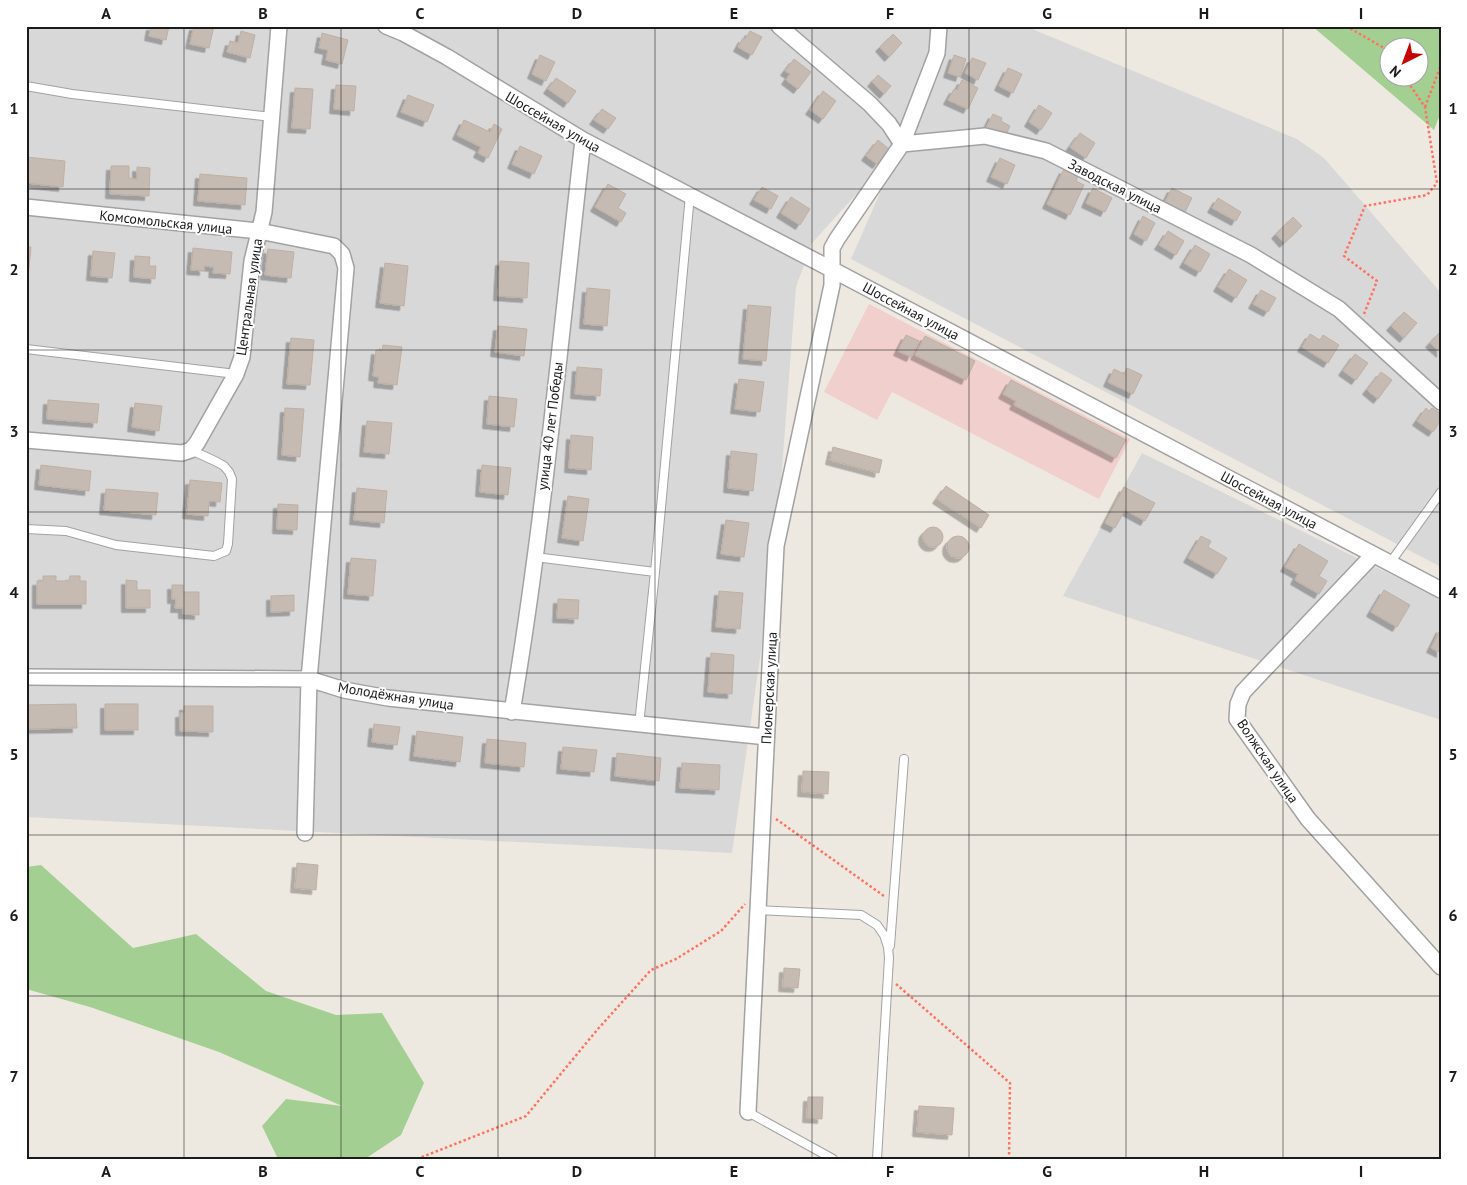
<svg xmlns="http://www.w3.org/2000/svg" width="1467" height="1185" viewBox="0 0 1467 1185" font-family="'PT Sans',sans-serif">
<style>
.residential{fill:#d9d8d8}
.commercial{fill:#f0cfcd}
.forest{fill:#a3cf92;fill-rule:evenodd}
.building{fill:#c5bbb3;stroke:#c0afa2;filter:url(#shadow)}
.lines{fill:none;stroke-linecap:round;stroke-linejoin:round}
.lane-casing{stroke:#a2a2a2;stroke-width:10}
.street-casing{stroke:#a2a2a2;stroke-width:18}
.path{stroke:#ff725f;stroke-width:2.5;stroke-dasharray:2.5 2.5;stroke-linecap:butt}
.lane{stroke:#fff;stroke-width:8}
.street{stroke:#fff;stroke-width:15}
.grid{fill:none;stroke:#1b1b1b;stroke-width:1;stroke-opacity:0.55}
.labels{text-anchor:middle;stroke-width:4;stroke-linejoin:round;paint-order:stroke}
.street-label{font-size:14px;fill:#1b1b1b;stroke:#fff}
.neatline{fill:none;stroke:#1b1b1b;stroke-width:2}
.grid-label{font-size:16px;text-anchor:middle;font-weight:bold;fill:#1b1b1b}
</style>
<defs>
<filter id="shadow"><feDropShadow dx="-4.5" dy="4.5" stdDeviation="0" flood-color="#0004"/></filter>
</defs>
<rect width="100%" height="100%" fill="#eee9e0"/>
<!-- residential -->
<path class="residential" d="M26,26h999l272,113 27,19 117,135v274l-590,-308 50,-114 -89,98 -16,44 -20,259 -44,307 -706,-36z
M1142,453l299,146v121l-378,-124z"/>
<!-- commercial -->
<path class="commercial" d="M869,304l261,135 -31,60 -207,-107 -15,28 -53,-28z"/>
<!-- forest -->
<path class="forest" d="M1312,26h129v86l-7,18zM1390,48h30v30h-30z
M41,865l92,83 63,-14 70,57 70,24 46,-2 42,70 -23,52 -36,24h-87l-16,-33 24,-27 56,7 -123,-54 -129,-45 -64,-18v-122z"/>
<!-- building -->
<path class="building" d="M151,26h18l-3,14 -17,-4z
M194,26h20l-5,22 -19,-4z
M241,31l14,4 -5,23 -23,-6 3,-11 8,2z
M750,31l12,6 -10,18 -14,-8 5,-9 2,1z
M322,33l26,7 -6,24 -16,-4 2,-10 -9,-2z
M893,34l9,9 -13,14 -9,-10z
M540,55l15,7 -9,19 -14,-7z
M954,55l12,4 -6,18 -12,-4z
M972,58l14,5 -8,17 -13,-7z
M794,59l17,13 -13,17 -12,-9 4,-6 -5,-3z
M1008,68l14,6 -9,19 -14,-7z
M878,75l13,11 -7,8 -12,-12z
M556,78l20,13 -8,12 -20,-14z
M962,80l16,8 -10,21 -20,-9 6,-11 3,1z
M336,85l20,1 -2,25 -20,-2z
M295,88l18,1 -3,40 -18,-1z
M823,91l13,10 -13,18 -13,-9z
M408,95l26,10 -7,17 -26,-10z
M1039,105l13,8 -11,17 -12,-8z
M602,109l14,9 -8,11 -14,-9z
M993,114l9,4 -1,3 9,5 -5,11 -19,-9z
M464,120l26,12 4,-8 8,5 -14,29 -10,-5 3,-6 -24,-12z
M1080,133l15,10 -9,15 -16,-11z
M878,140l11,9 -12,15 -11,-8z
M520,146l22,10 -8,18 -22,-10z
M26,157l39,4 -2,26 -37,-4z
M1000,158l15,7 -8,19 -16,-7z
M111,166h18v12l8,1v-12l13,1 -1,28 -39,-2z
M1064,169l14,7 -2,5 8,4 -14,30 -23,-11z
M200,174l47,4 -2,27 -47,-4z
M608,184l18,10 -8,14 8,5 -5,9 -26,-15z
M762,187l16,9 -7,13 -17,-9z
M1093,188l19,10 -7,14 -19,-9z
M1172,188l20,10 -7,14 -20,-10z
M791,197l19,12 -10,16 -19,-12z
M1218,198l23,14 -5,9 -24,-13z
M1143,216l12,7 -9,18 -12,-7z
M1293,217l9,9 -18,17 -8,-9z
M1168,231l16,10 -8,14 -17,-10z
M1195,245l15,9 -10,18 -16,-9z
M26,247h5l-3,30h-2z
M193,248l39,4 -2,22 -17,-1 1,-6 -10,-1v5l-13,-1z
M268,249l26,3 -3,26 -26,-3z
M93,251l22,2 -3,25 -21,-2z
M135,256l15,1 -1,9h7l-1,13 -21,-2z
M500,261l29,2 -2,35 -29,-2z
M385,263l23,3 -4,40 -24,-3z
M1229,269l18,11 -11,18 -18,-11z
M587,288l23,2 -3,36 -23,-2z
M1261,290l15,8 -8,14 -15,-8z
M748,305l23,2 -5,54 -23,-2z
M1404,312l13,11 -13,15 -13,-12z
M498,326l29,3 -3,27 -29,-4z
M1439,333l2,1v19l-11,-10z
M1310,334l10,6 3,-5 16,10 -11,18 -26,-16z
M906,335l13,6 -8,16 -13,-6z
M925,336l50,25 -9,19 -51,-25z
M291,338l23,2 -4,45 -23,-1z
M383,345l19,2 -5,38 -19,-2 1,-6 -6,-1 3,-26 6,1z
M1355,354l13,9 -12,17 -13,-9z
M577,367l25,2 -2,27 -25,-2z
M1127,368l15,7 -9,19 -25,-12 6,-13 10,5z
M1381,372l11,8 -14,19 -11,-9z
M739,379l25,3 -4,30 -25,-3z
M1011,380l115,60 -10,18 -102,-53 2,-4 -13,-7z
M489,396l28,3 -3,28 -27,-3z
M48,400l51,4 -2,19 -50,-4z
M135,403l27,3 -3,25 -27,-4z
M285,408l19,1 -4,48 -18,-2z
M1426,408l3,3 3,-3 9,6v6l-8,12 -16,-11z
M367,421l25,2 -3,31 -25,-2z
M571,435l22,2 -2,33 -22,-2z
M833,447l49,13 -3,13 -49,-13z
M731,451l26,3 -4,37 -25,-3z
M41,465l50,6 -2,20 -50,-6z
M482,465l29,3 -3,27 -28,-3z
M190,480l32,3 -2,19 -11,-1 -1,15 -21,-2z
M946,486l43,29 -8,13 -44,-29z
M1124,487l31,16 -10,18 -20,-11 -10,18 -10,-5z
M357,488l30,3 -3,32 -30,-3z
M106,489l52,4 -2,22 -52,-5z
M568,496l21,3 -6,42 -21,-3z
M278,504l20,1 -1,25 -20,-1z
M726,520l23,3 -5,34 -23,-3z
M923 537a10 10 0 1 1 20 0a10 10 0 1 1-20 0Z
M1201,536l10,5 -3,6 19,11 -10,16 -29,-16z
M947 547a11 11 0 1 1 22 0a11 11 0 1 1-22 0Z
M1299,544l29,17 -9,15 8,5 -8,13 -24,-14 3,-6 -13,-7z
M351,558l25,2 -3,36 -25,-2z
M43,576h13v5h13l1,-5h10v5h6v23h-49v-23h6z
M126,580l11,1v9h13v18h-24z
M172,585h11v7h16v23l-16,-1v-6h-8l1,-9h-4z
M1384,590l26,15 -13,22 -26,-15z
M719,591l24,2 -3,36 -24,-2z
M294,595v16l-23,1v-16z
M558,599l21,1 -1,19 -21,-1z
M1441,628v25l-10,-5z
M711,653l23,2 -2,39 -24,-2z
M76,704l1,24 -51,1v-24z
M105,704h33v26h-33z
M184,706h29v26l-33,-1v-18h4z
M374,724l26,3 -3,18 -25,-3z
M417,731l46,6 -3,25 -46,-6z
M487,739l39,4 -2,24 -39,-4z
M563,747l34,3 -3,22 -33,-3z
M617,753l44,5 -2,23 -44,-5z
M682,763l38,2 -1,25 -39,-2z
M803,771l26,1 -1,22 -26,-2z
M297,863l21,2 -2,25 -21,-2z
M784,968l16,1 -2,19 -15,-1z
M808,1097h15l-1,22 -15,-1z
M919,1106l35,2 -2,27 -35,-3z"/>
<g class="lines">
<!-- lane casing -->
<g class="lane-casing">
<path id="lane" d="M26,86l46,8 200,23
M26,349l210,25
M26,529l40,2 50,14 98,11 12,-5 2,-7 4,-65 -3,-7 -5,-6 -7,-4 -26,-12
M535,557l120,15 35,-377
M1390,563l51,-71
M639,725l16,-153
M758,910l103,5 16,10 7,10 4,12 1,11 -12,201
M890,946l14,-187
M748,1112l85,47"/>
</g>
<!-- street casing -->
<g class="street-casing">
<path id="street" d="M386,26l17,7 44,24 136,83 248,129 610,321
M779,26l91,78 19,20 13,20 83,-8 61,15 205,104 88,54 102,93
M26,207l233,24 75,15 8,8 4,14 -37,411 -4,154
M26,440l156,13 9,-3 6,-7 39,-69 6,-17 10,-96 12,-49 15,-186
M1373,555l-130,137 -5,12 -1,15 71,100 133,148
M26,677l283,2 35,11 44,8 378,39
M512,712c32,-189 49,-381 71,-572
M748,1112l28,-566 56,-261v-37l5,-9 65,-95 35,-91 2,-27"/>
</g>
<!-- path -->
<path class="path" d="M1346,26l38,22 6,8
M1425,107l16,-42
M1364,314l13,-33 -33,-25 21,-50 62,-11 10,-12 -12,-76 -20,-29
M776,819l108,77
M896,984l114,99 -1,76
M417,1159l109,-43 71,-86 54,-60 25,-11 45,-28 24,-27"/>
<!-- lane -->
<use href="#lane" class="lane"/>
<!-- street -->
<use href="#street" class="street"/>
</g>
<!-- grid -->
<path class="grid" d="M184,26v1133M341,26v1133M498,26v1133M655,26v1133M812,26v1133M969,26v1133M1126,26v1133M1283,26v1133M26,189h1415M26,350h1415M26,512h1415M26,673h1415M26,835h1415M26,996h1415"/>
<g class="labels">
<!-- street labels -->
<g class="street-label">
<text transform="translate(553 122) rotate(30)" y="5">Шоссейная улица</text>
<text transform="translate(1115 186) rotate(27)" y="5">Заводская улица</text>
<text transform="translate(166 222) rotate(6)" y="5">Комсомольская улица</text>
<text transform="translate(249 297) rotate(-82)" y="5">Центральная улица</text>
<text transform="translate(911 311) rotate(28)" y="5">Шоссейная улица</text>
<text transform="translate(550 426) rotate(-83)" y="5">улица 40 лет Победы</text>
<text transform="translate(1269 500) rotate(28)" y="5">Шоссейная улица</text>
<text transform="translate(769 688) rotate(-87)" y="5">Пионерская улица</text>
<text transform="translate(396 696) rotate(9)" y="5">Молодёжная улица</text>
<text transform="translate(1268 761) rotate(56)" y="5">Волжская улица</text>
</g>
</g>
<!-- border -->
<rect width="1467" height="1185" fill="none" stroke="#ffffff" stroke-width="55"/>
<!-- north arrow -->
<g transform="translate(1404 62) rotate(222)"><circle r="24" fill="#ffffff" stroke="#a4a4a4"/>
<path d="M0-4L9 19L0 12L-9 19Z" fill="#c60300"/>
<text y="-8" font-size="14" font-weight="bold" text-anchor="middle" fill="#1b1b1b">N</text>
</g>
<rect x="28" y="28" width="1412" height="1130" class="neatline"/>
<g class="grid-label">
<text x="106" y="19">A</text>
<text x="263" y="19">B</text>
<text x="420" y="19">C</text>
<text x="577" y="19">D</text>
<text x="734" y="19">E</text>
<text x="890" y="19">F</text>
<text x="1047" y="19">G</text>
<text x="1204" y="19">H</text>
<text x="1361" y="19">I</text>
<text x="14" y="114">1</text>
<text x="1453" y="114">1</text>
<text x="14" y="275">2</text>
<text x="1453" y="275">2</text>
<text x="14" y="437">3</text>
<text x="1453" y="437">3</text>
<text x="14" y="598">4</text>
<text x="1453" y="598">4</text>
<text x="14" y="760">5</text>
<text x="1453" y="760">5</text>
<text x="14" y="921">6</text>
<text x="1453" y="921">6</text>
<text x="14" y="1082">7</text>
<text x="1453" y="1082">7</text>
<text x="106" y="1177">A</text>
<text x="263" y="1177">B</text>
<text x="420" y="1177">C</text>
<text x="577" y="1177">D</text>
<text x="734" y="1177">E</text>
<text x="890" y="1177">F</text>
<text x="1047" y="1177">G</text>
<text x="1204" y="1177">H</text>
<text x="1361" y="1177">I</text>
</g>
</svg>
